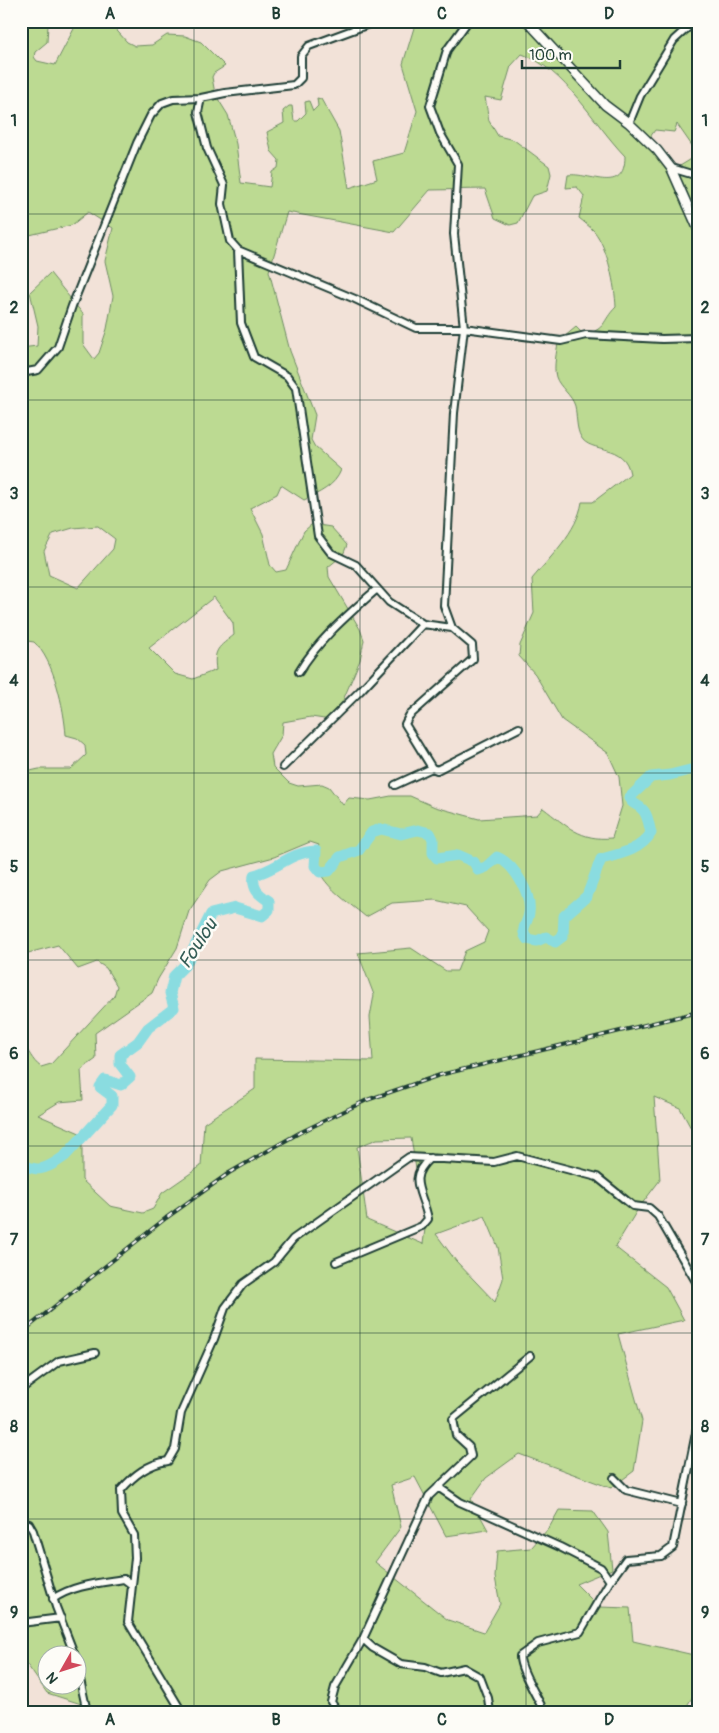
<svg xmlns="http://www.w3.org/2000/svg" width="719" height="1733" viewBox="0 0 719 1733" font-family="Pangolin,sans-serif">
<style>
.green{fill:#bcda92;stroke:#6e8c63;fill-rule:evenodd}
.lines{fill:none;stroke-linecap:round;stroke-linejoin:round}
.river{stroke:#8adce0;stroke-width:11}
.minor-casing{stroke:#1f3d34;stroke-width:10}
.tertiary-casing{stroke:#1f3d34;stroke-width:11}
.minor{stroke:#fdfcf7;stroke-width:6}
.tertiary{stroke:#fdfcf7;stroke-width:8}
.rail-casing{stroke:#1f3d34;stroke-width:4}
.rail{stroke:#fdfcf7;stroke-width:2;stroke-dasharray:5.5;stroke-linecap:butt}
.grid{fill:none;stroke:#1f3d34;stroke-width:1;stroke-opacity:0.55}
.labels{text-anchor:middle;stroke-width:5;stroke-linejoin:round;paint-order:stroke}
.water-label{font-size:19px;font-style:italic;fill:#345d56;stroke:#fdfcf7}
.neatline{fill:none;stroke:#1f3d34;stroke-width:2}
.grid-label{font-size:16px;text-anchor:middle;font-weight:bold;fill:#1f3d34}
</style>
<rect width="100%" height="100%" fill="#f2e2d8"/>
<filter id="ink" filterUnits="userSpaceOnUse"><feTurbulence type="fractalNoise" baseFrequency=".02" numOctaves="2"/><feDisplacementMap in="SourceGraphic" scale="10" xChannelSelector="R" yChannelSelector="G"/><feConvolveMatrix kernelMatrix="1 2 1 2 8 2 1 2 1" color-interpolation-filters="sRGB"/></filter>
<g filter="url(#ink)">
<!-- green -->
<path class="green" d="M21,21h23l4,4 -1,17 -12,10 -1,5 3,4 18,4 23,-44 32,2 17,19 8,4 17,-1 15,-10 18,1 16,6 24,24 -11,7 -2,4 3,17 13,21 8,29 5,39 29,4 2,-15 6,-4 1,-8 -8,-9 -4,-19 17,-9 -1,-12 6,-5h3l2,15h4l8,-8 -1,-11 4,-1 4,10 5,-5 -1,-8 4,1 18,32 10,57 28,-9 -4,-18 31,-8 13,-42 -14,-47 13,-43h282v1120l-18,-33 -26,-11 6,83 -22,29 -23,38 51,40 18,33 -66,14 24,87 -8,50 -23,17 -92,-34 -33,24 -15,21 17,31 -42,6 -31,-59 -24,8 10,42 -26,35 73,58 36,12 16,-28 -5,-27 2,-26 34,-3 18,-20 10,-18 34,1 15,21 4,37 -36,15 23,23 31,1 3,33 65,15v32l-15,24h-577l-59,-19 -26,-37v-613c9,8 10,17 20,24l10,-3 63,-68 3,-10 -11,-18 -9,-6 -19,7 -20,-24 -30,8 -7,-2v-178l18,-4h32l15,-14 -1,-10 -8,-7 -11,-3c-2,-27 -12,-75 -32,-93l-13,-2v-292l16,-2 1,-20 -8,-34 20,-19 33,41v30l11,15 5,-6 8,-24 6,-33 -8,-35 8,-33 -25,-16 -16,13 -51,12zM522,54c43,15 72,70 103,102 0,40 -35,16 -57,19l-2,13 11,-1 7,9 -5,22c5,4 11,9 15,13 14,17 21,55 22,76 -15,15 -8,21 -32,28l-8,-8 -18,15c-1,9 -5,25 -2,35 3,10 16,18 19,29 2,9 1,23 6,31 9,17 44,5 49,37l-37,28h-11c-5,30 -31,54 -50,77l2,34 -14,32 -1,11 16,18 27,46 46,33 11,24 3,29 -10,32c-32,3 -45,-12 -69,-30l-6,7 -58,4 -44,-12 -25,-11h-19l-21,4 -21,-2 -6,7 -14,-18 -7,-3 -24,2 -9,-3 -16,-16 -2,-13 11,-19 1,-13 28,-5 20,3 7,-8 22,-52 4,-20 -4,-11 -31,-52 -1,-10 15,-12 4,-10 -16,-18 -19,-3 -8,7 -18,39 -10,2 -6,-7 -7,-31 -13,-26 27,-14 4,-9 23,15c15,-7 31,-14 37,-30l-26,-23 -4,-7 4,-25 -25,-64 -21,-80 18,-59 107,20 36,-42 55,-1 10,29 15,7 8,-2 14,-27 15,-5 4,-17 -2,-8 -35,-26 -16,-4 -9,-15 -4,-24 16,3 10,-34zM677,124l18,26 -2,8 -13,8 -9,2 -23,-28 7,-10 19,2zM98,526l17,13 -2,10 -35,39 -29,-13 -5,-24 9,-17 20,-6zM214,597l19,26 1,12c-15,12 -21,14 -18,35l-23,9 -18,-5 -26,-26zM310,842l9,3c-15,30 27,55 47,72l26,-14 43,-3 31,7 22,24 -4,11 -19,9 -8,20h-11l-35,-23 -53,5 16,42 -4,22 3,44 -118,-2v30l-51,34 -3,43 -39,27 -9,16 -10,4 -33,-7 -28,-26v-46l-44,-19 21,-13 24,-2 -2,-30 15,-11 -1,-26 57,-40 6,-14 19,-31 12,-37 21,-31 12,-9 52,-14zM411,1138l5,31 11,45 -4,30 -56,-24 -10,-73 20,-8zM485,1216l13,31 5,32 -8,23 -39,-41 -20,-27zM48,1656h30v30h-30z"/>
<g class="lines">
<!-- river -->
<path class="river" d="M21,1167c7,-2 10,2 17,2 9,0 20,-8 27,-13l47,-51v-9l-12,-9 5,-7 16,5 9,-8 -10,-13v-9l18,-13 10,-14 26,-20 -4,-15 4,-17 12,-12 25,-50 24,-6 27,8 7,-6v-9c-11,-7 -17,-12 -15,-26 24,-6 36,-23 62,-24l-1,15 5,6 9,-1 11,-14 19,-7 13,-18 9,-3 20,5 17,-4 12,3 3,6v14l4,5 21,-3 16,7 4,8 8,-3 11,-10c17,7 35,37 32,56 -1,11 -10,15 -2,26l10,2 9,-4 9,5 8,-6 1,-20 23,-20 14,-37c19,-5 40,-9 50,-26 -2,-7 -3,-19 -9,-24 -6,-6 -8,-3 -13,-11l22,-21 19,-2 28,-7
M21,1187l3,8 -3,6"/>
<!-- minor casing -->
<g class="minor-casing">
<path id="minor" d="M201,98l-3,14 9,36 17,37 -2,19 8,37 8,9 117,49 61,29h48l97,13 25,-6 76,4 36,-1
M629,123l11,-27 34,-56 21,-19
M671,168l27,8
M238,250l3,73 13,34 33,19 9,12 22,148 13,17 25,12 33,37 34,22 29,4
M21,373l17,-3 20,-23 14,-41 65,-163 14,-28 11,-12 11,-4 28,-1 24,-5 69,-8 7,-7v-22l8,-10 68,-25
M299,672c19,-32 50,-58 78,-83
M283,767l77,-76 63,-67
M432,768l-27,-44 4,-8 64,-57 -1,-14 -20,-17 -8,-22 10,-193 10,-85 -10,-94 4,-70 -18,-31 -10,-27 17,-56 21,-29
M395,785l37,-17 5,2 82,-42
M336,1262l86,-36 6,-7c-5,-27 -22,-40 2,-61
M21,1389l38,-28 36,-8
M614,1478l12,12 56,14
M438,1487l22,15 100,45 41,21 9,13
M21,1521l8,3 4,7 23,76 19,49
M53,1599c20,-14 47,-16 71,-20l8,6
M21,1623l40,-5
M363,1639l10,9 28,16 24,3 16,6 23,-5 16,9 8,21 2,14
M78,1670l9,42
M182,1712l-54,-90 7,-64 -1,-23 -12,-21 -1,-24c13,-15 27,-26 47,-29l7,-12 6,-36 33,-74 11,-31 18,-24 31,-22 19,-23 116,-82 85,5 23,-6 80,21 36,29 16,2 9,8 40,69
M338,1712l-7,-10 4,-15 28,-48 66,-143 42,-40 -2,-9 -13,-12 -3,-16 77,-63
M544,1712c-6,-15 -25,-43 -24,-56l18,-13 42,-11 30,-51 16,-22 35,-3 12,-9 25,-124"/>
</g>
<!-- tertiary casing -->
<g class="tertiary-casing">
<path id="tertiary" d="M527,21l78,84 24,18 28,27 14,18 27,61"/>
</g>
<!-- minor -->
<use href="#minor" class="minor"/>
<!-- tertiary -->
<use href="#tertiary" class="tertiary"/>
<!-- rail casing -->
<g class="rail-casing">
<path id="rail" d="M21,1333l145,-115 63,-45 70,-40 68,-33 73,-25 258,-63"/>
</g>
<!-- rail -->
<use href="#rail" class="rail"/>
</g>
</g>
<!-- grid -->
<path class="grid" d="M194,21v1691M360,21v1691M526,21v1691M21,214h677M21,400h677M21,587h677M21,773h677M21,960h677M21,1146h677M21,1333h677M21,1519h677"/>
<g class="labels">
<!-- water labels -->
<g class="water-label">
<text transform="translate(197 943) rotate(-57)" y="7">Foulou</text>
</g>
</g>
<!-- margin -->
<rect width="719" height="1733" fill="none" stroke="#fdfcf7" stroke-width="55"/>
<!-- north arrow -->
<g transform="translate(62 1670) rotate(231)"><circle r="24" fill="#fdfcf7" stroke="#a4b0a9"/>
<path d="M0-4L9 19L0 12L-9 19Z" fill="#d1495b"/>
<text y="-8" font-size="14" font-weight="bold" text-anchor="middle" fill="#1f3d34">N</text>
</g>
<!-- scale -->
<path d="M522 60v8h98v-8" fill="none" stroke="#1f3d34" stroke-width="2.5"/>
<text x="529" y="60" font-size="15" fill="#1f3d34" stroke="#fdfcf7" stroke-width="4" paint-order="stroke">100 m</text>
<rect x="28" y="28" width="664" height="1678" class="neatline"/>
<g class="grid-label">
<text x="110" y="19">A</text>
<text x="276" y="19">B</text>
<text x="442" y="19">C</text>
<text x="609" y="19">D</text>
<text x="14" y="126">1</text>
<text x="705" y="126">1</text>
<text x="14" y="313">2</text>
<text x="705" y="313">2</text>
<text x="14" y="499">3</text>
<text x="705" y="499">3</text>
<text x="14" y="686">4</text>
<text x="705" y="686">4</text>
<text x="14" y="872">5</text>
<text x="705" y="872">5</text>
<text x="14" y="1059">6</text>
<text x="705" y="1059">6</text>
<text x="14" y="1245">7</text>
<text x="705" y="1245">7</text>
<text x="14" y="1432">8</text>
<text x="705" y="1432">8</text>
<text x="14" y="1618">9</text>
<text x="705" y="1618">9</text>
<text x="110" y="1725">A</text>
<text x="276" y="1725">B</text>
<text x="442" y="1725">C</text>
<text x="609" y="1725">D</text>
</g>
</svg>
